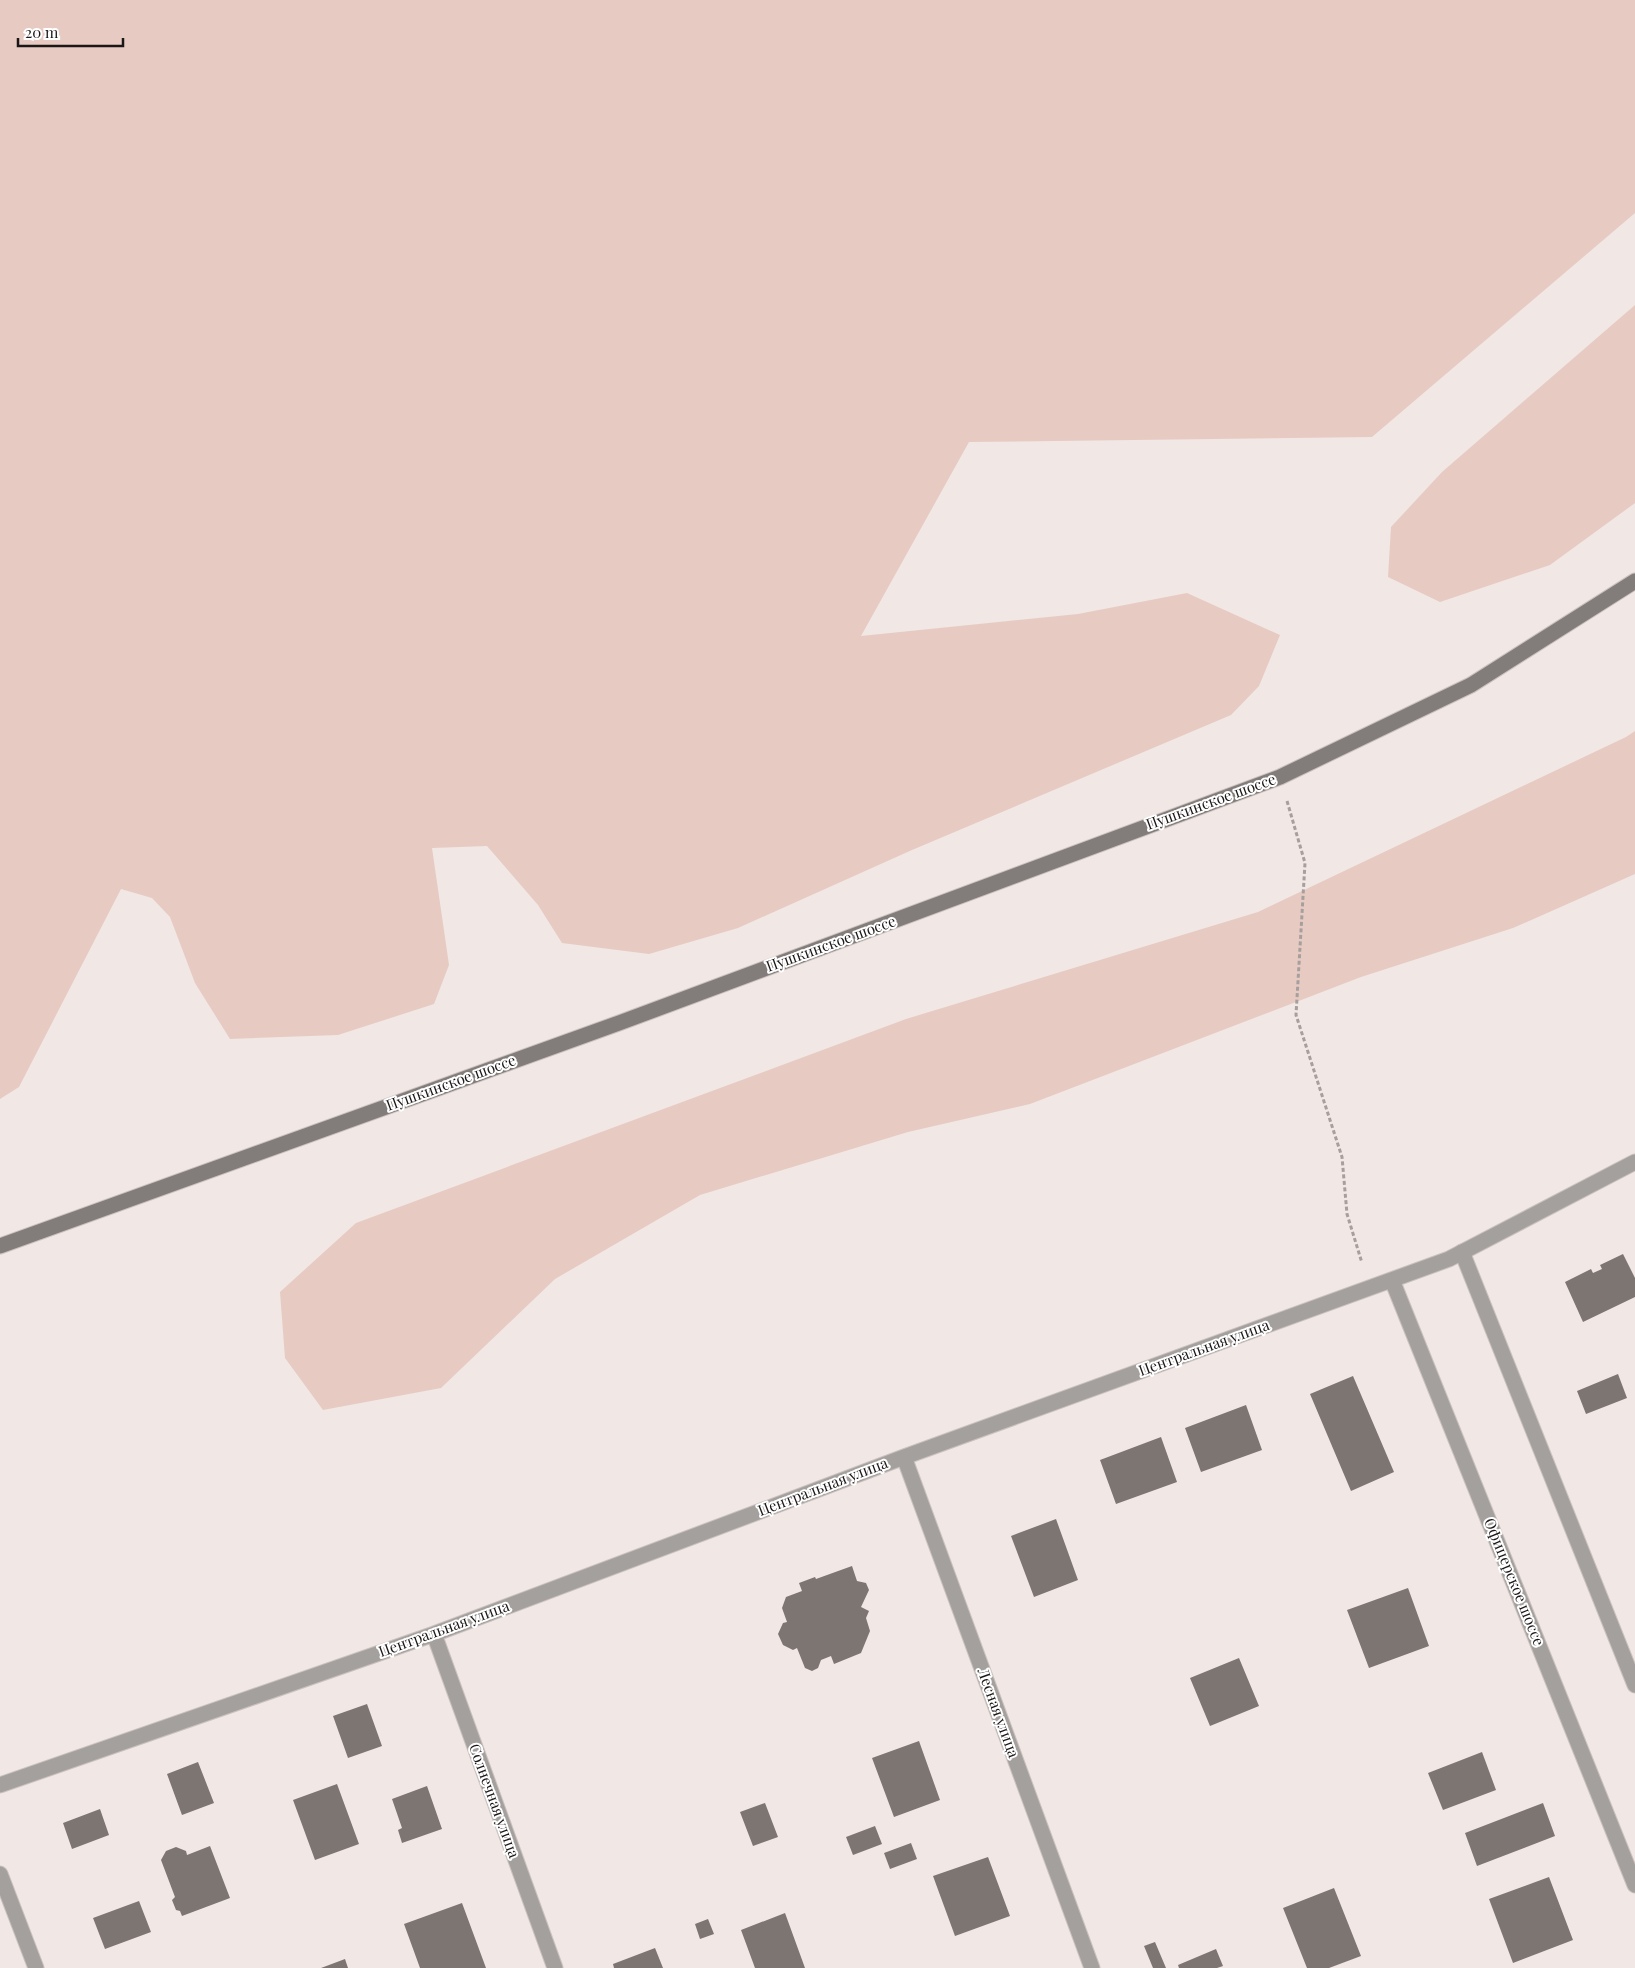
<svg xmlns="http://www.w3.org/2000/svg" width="1635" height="1968" viewBox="0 0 1635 1968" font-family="'Playfair Display',serif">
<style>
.green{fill:#e7cbc2}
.building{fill:#7d7572}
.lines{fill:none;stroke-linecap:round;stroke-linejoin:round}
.lane-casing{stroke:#cac2bf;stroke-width:17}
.street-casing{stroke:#cac2bf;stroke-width:17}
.secondary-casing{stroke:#cac2bf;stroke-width:17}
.path{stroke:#a79f9d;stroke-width:3;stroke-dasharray:4 2.5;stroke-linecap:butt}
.lane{stroke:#a4a09e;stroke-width:15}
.street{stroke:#a4a09e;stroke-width:15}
.secondary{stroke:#827c7a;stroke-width:15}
.labels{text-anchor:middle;stroke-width:4;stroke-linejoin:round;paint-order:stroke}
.street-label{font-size:15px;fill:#1b1716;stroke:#fff}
</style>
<rect width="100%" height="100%" fill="#f1e7e4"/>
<!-- green -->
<path class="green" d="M0,0h1635v213l-263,224 -403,5 -108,194 217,-22 109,-21 93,42 -21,51 -28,29 -319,135 -174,78 -89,26 -87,-11 -24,-38 -51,-59 -55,2 17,117 -15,39 -96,31 -108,4 -35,-56 -25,-66 -18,-19 -31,-9 -102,198 -19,12z
M1635,305v198l-85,62 -110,37 -52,-25 3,-50 51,-55z
M1635,731v143l-122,54 -152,49 -331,127 -122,28 -208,63 -145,84 -114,109 -118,22 -38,-52 -5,-66 76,-69 550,-204 352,-107 368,-175z"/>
<!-- building -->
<path class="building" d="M1623,1254l12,24v19l-52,25 -18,-40 26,-13 2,4 9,-4 -2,-4z
M1618,1374l9,24 -41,16 -9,-23z
M1353,1376l41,96 -43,19 -41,-97z
M1246,1405l16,45 -61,22 -16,-44z
M1161,1437l16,45 -61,22 -16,-44z
M1056,1519l22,61 -44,17 -23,-61z
M852,1566l5,15 9,2 3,7 -8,17 8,4 -3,7 4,13 -9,22 -27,11 -3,-8 -10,4 -3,8 -6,3 -7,-3 -8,-20 -4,2 -10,-5 -5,-11 5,-11 4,-1 -5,-14 4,-11 16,-6 -3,-8 16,-6 1,2z
M1408,1588l21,58 -60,22 -22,-58z
M1239,1658l20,48 -49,20 -20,-48z
M367,1704l15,42 -34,12 -15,-42z
M919,1741l21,59 -46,17 -22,-59z
M1482,1752l14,38 -53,20 -15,-37z
M198,1762l16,41 -32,12 -15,-41z
M337,1784l22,60 -44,16 -22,-60z
M427,1786l15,43 -40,14 -4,-13 4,-2 -10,-29z
M765,1803l13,34 -25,9 -13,-34z
M1543,1803l12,33 -78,30 -12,-33z
M100,1809l9,26 -37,14 -9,-26z
M875,1826l7,18 -29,11 -7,-18z
M911,1843l6,16 -27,10 -6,-16z
M210,1846l20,52 -48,18 -2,-5 -4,-1 -4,-10 3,-3 -14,-37 5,-9 10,-4 10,4 1,4z
M988,1857l22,59 -55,20 -22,-60z
M1549,1877l24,63 -60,23 -24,-64z
M1334,1888l27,68 -32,12h-22l-24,-60z
M139,1901l12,31 -46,17 -12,-31z
M462,1903l24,65h-66l-16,-44z
M785,1913l20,55h-50l-14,-38z
M708,1919l6,15 -14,5 -5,-15z
M1155,1942l11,26h-13l-9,-22z
M655,1948l8,20h-49l-1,-4z
M1216,1949l7,17 -6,2h-38l-1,-3z
M345,1959l3,9h-27z"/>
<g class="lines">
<!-- lane casing -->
<g class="lane-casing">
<path id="lane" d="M1462,1252l173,433"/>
</g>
<!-- street casing -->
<g class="street-casing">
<path id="street" d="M1392,1280l243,605
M904,1457l188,511
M434,1634l121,334
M0,1785l434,-151 470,-177 545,-198 186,-97
M0,1874l36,94"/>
</g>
<!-- secondary casing -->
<g class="secondary-casing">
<path id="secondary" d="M0,1246l619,-223 661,-246 191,-92 164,-104"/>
</g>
<!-- path -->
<path class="path" d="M1287,801l18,62 -9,152 46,142 5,57 15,49"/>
<!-- lane -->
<use href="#lane" class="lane"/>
<!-- street -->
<use href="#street" class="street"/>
<!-- secondary -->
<use href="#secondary" class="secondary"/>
</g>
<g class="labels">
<!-- street labels -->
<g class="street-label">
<text transform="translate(1211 802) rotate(-20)" y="5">Пушкинское шоссе</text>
<text transform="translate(831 944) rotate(-20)" y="5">Пушкинское шоссе</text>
<text transform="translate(451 1083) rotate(-20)" y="5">Пушкинское шоссе</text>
<text transform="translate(1204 1348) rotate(-20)" y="5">Центральная улица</text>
<text transform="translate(823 1487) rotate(-21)" y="5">Центральная улица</text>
<text transform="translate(1514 1582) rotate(68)" y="5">Офицерское шоссе</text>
<text transform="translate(444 1629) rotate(-20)" y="5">Центральная улица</text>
<text transform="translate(998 1713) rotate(70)" y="5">Лесная улица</text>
<text transform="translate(494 1801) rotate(70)" y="5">Солнечная улица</text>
</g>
</g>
<!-- scale -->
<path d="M18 38v8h105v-8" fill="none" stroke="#1b1716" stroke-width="2.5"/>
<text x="25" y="38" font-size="15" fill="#1b1716" stroke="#ffffff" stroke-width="4" paint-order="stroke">20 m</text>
</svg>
